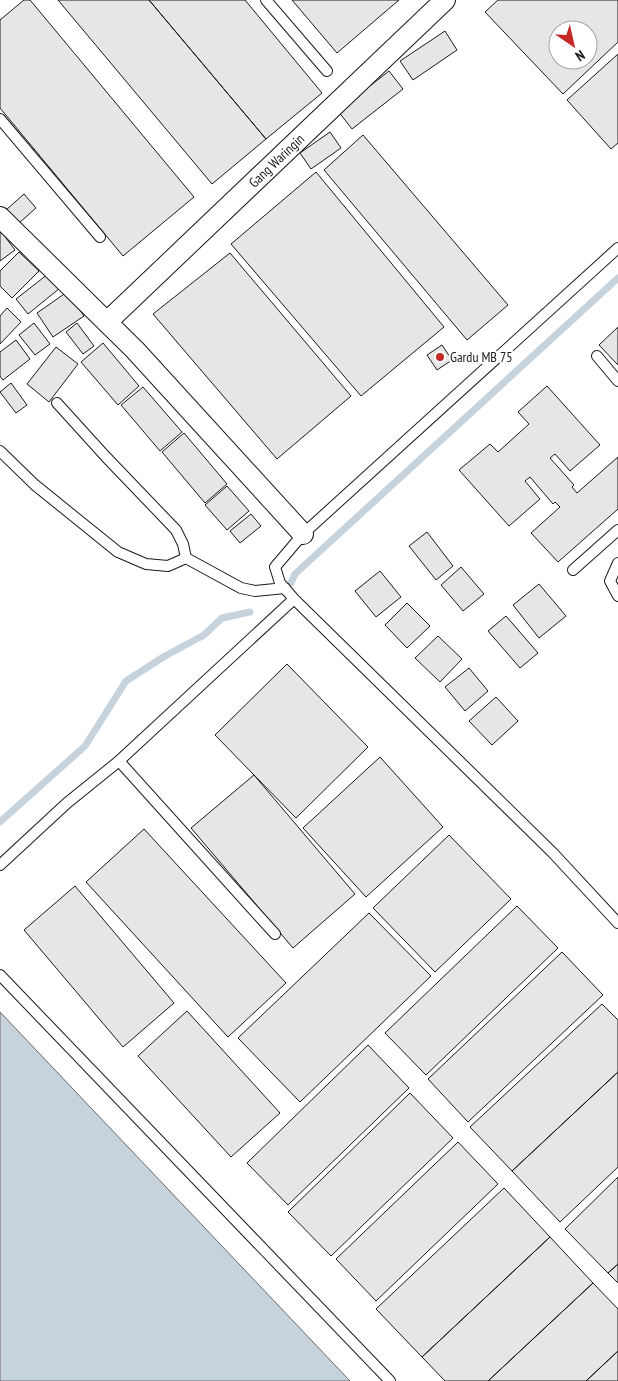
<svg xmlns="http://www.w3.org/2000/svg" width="618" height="1381" viewBox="0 0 618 1381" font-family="'PT Sans Narrow',sans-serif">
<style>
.water{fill:#c6d2dc;stroke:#6a6a6a}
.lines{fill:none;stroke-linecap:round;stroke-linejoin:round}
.stream{stroke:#c6d2dc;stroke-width:7}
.building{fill:#e6e6e6;stroke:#1a1a1a;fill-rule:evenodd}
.service-casing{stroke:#1a1a1a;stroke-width:12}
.minor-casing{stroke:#1a1a1a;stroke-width:22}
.service{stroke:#fff;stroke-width:10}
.minor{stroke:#fff;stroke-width:20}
.poi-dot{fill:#c62828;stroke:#fff;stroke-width:2}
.labels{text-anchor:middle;stroke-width:4;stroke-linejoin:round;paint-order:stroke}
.street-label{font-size:14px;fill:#1a1a1a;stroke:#fff}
.poi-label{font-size:14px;fill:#1a1a1a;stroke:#fff;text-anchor:start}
</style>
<rect width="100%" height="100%" fill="#fff"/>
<!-- water -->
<path class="water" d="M0,1012l350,369h-350z"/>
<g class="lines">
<!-- stream -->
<path class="stream" d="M291,583l4,-9 323,-296
M0,822l85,-76 41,-65 39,-25 39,-21 18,-17 28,-6"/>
</g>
<!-- building -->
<path class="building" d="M24,0h6l164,197 -71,59 -123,-148v-88z
M58,0h91l117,139 -54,45z
M149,0h96l77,93 -56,46z
M292,0h107l-62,53z
M498,0h120v42l-55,52 -78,-82zM558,30h30v30h-30z
M445,31l12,19 -44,30 -13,-19z
M618,54v89l-7,6 -44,-49z
M389,71l14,18 -51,40 -14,-18z
M330,132l11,16 -30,21 -11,-16z
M363,135l145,170 -41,35 -143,-170z
M316,172l128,155 -83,69 -130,-152z
M24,194l12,14 -18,16 -12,-14z
M0,230l15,20 -15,11z
M19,252l20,19 -27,27 -12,-12v-15z
M230,253l121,143 -74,63 -124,-145z
M48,274l12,14 -32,26 -12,-15z
M67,292l17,24 -31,21 -16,-24z
M7,308l14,14 -21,22v-28z
M34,323l16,21 -15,11 -16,-20z
M77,323l17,23 -11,8 -17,-22z
M618,327v38l-19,-20z
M16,340l14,19 -27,21 -3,-4v-24z
M103,343l36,43 -21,19 -37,-43z
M442,345l10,15 -15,10 -10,-15z
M56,347l22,17 -29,38 -22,-18z
M11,383l16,22 -11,8 -16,-21z
M547,386l53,59 -30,26 -15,-17 -5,4 24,27 -2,2 5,6 41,-36v52l-60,53 -27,-29 29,-26 -5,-5 -2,2 -23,-27 -5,4 15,18 -31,27 -50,-56 31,-26 8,8 31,-28 -11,-12z
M143,387l39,45 -22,19 -39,-46z
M184,433l43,51 -22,19 -43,-51z
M227,486l22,25 -22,19 -22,-25z
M251,514l10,12 -21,17 -10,-12z
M427,532l26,34 -17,14 -27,-34z
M461,567l23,27 -21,17 -22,-26z
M380,571l21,26 -25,20 -21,-26z
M539,584l27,32 -27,22 -26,-33z
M407,603l23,23 -23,22 -22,-23z
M506,616l32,37 -18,15 -32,-37z
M438,636l24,23 -22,23 -25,-24z
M287,664l81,83 -72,71 -81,-83z
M469,668l19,23 -23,20 -20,-24z
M496,697l22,24 -26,24 -23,-24z
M380,757l63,70 -77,70 -63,-69z
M254,775l101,119 -62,54 -102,-120z
M144,829l142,154 -58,54 -142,-155z
M449,835l62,64 -76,73 -62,-64z
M75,886l99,117 -51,44 -99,-117z
M517,906l41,42 -132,127 -41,-42z
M369,913l62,63 -131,126 -62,-64z
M562,952l41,43 -135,127 -40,-43z
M602,1004l16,16v52l-106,99 -42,-44z
M187,1011l93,102 -49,44 -93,-101z
M368,1045l41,43 -121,117 -41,-42z
M618,1072v95l-58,55 -48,-51z
M410,1093l43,45 -122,118 -43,-44z
M458,1142l40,42 -122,117 -40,-42z
M618,1177v87l-10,9 -43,-44z
M504,1188l46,49 -128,120 -46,-48z
M550,1237l43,46 -105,98h-43l-23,-24z
M618,1264v19l-10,-10z
M593,1283l25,26v42l-32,30h-98z
M618,1351v30h-32z"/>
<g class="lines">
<!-- service casing -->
<g class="service-casing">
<path id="service" d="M266,0l61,71
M0,119l100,118
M618,248l-315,286 -28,33 5,16 14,16 259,254 65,70
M597,356l21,25
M57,403l49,54 70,73 7,14 3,14 55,30 14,3 30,-3
M0,451l35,34 83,67 28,12 22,2 18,-8
M618,563l-8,18 8,15
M573,570l45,-40
M119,761l156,173
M0,865l67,-62 52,-42 175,-162
M0,975l390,406"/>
</g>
<!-- minor casing -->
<g class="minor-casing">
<g id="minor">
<path d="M0,217l135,133 168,184"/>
<path id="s1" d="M107,322l338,-322"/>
</g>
</g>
<!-- service -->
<use href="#service" class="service"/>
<!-- minor -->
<use href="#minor" class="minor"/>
</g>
<!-- markers -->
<circle class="poi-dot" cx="440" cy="357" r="5"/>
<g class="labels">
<!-- street labels -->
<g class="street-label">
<text dy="5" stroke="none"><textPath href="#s1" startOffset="234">Gang Waringin</textPath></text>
</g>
<!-- poi labels -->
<g class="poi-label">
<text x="450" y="362">Gardu MB 75</text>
</g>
</g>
<!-- north arrow -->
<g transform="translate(573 45) rotate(146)"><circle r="24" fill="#ffffff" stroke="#a3a3a3"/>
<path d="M0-4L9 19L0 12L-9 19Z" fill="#c62828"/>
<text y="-8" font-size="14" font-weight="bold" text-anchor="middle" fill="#1a1a1a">N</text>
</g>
</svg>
